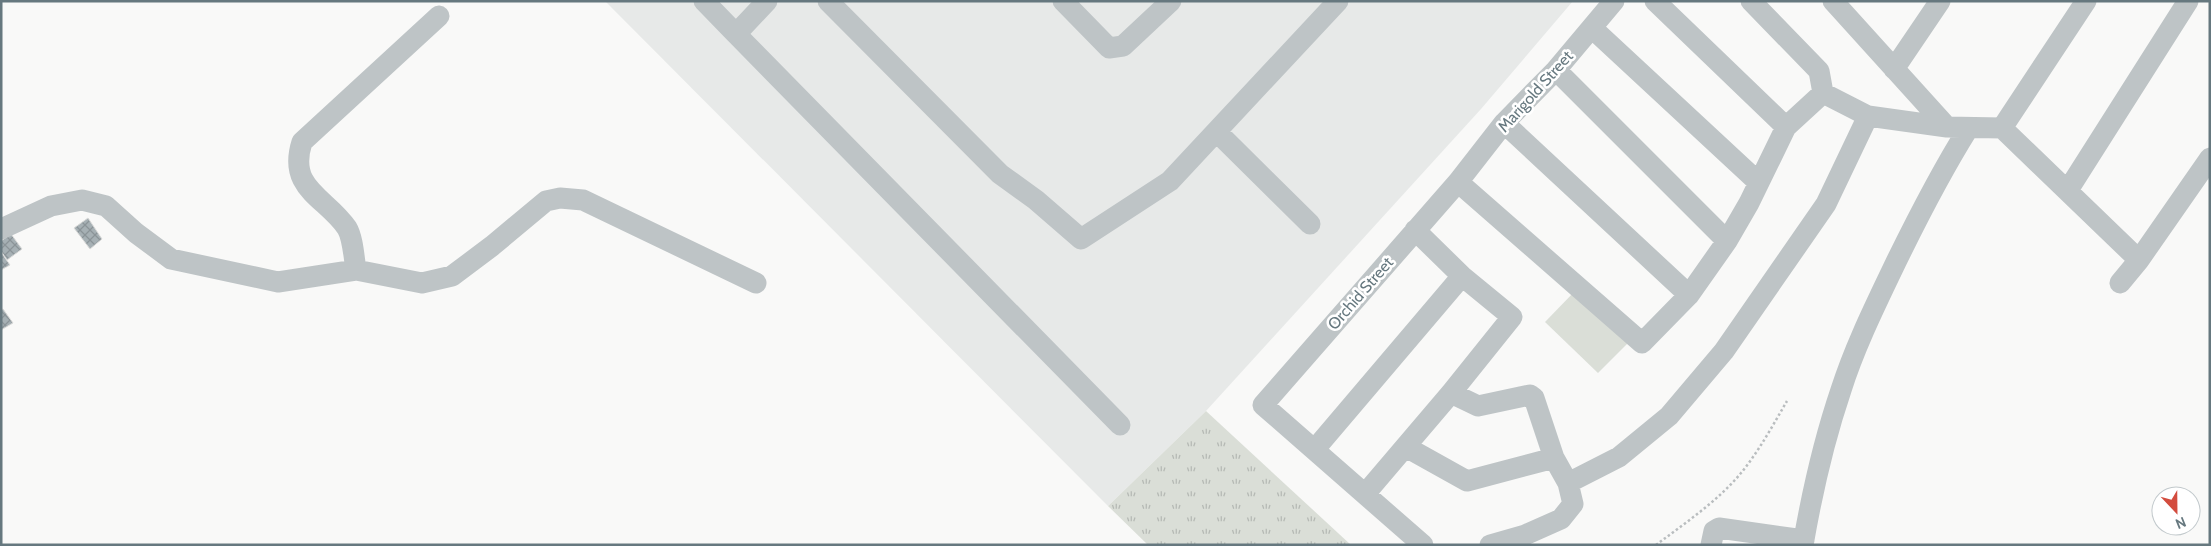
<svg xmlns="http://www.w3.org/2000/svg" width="2211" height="546" viewBox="0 0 2211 546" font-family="Cabin,sans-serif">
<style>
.built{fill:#e7e9e8}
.grass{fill:url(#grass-tufts)}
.pitch{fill:#daded7}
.building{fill:url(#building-cross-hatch);stroke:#dbdbda}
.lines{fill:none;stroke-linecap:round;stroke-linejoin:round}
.path{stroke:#b9bdbf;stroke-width:2.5;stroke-dasharray:2.5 2.5;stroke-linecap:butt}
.minor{stroke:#bec4c6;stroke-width:21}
.labels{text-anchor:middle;stroke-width:5;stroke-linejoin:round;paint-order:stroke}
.street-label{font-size:16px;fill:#66787f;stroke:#fff}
</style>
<defs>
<pattern id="grass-tufts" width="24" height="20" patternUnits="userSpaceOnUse" patternTransform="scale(1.25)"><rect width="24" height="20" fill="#daded7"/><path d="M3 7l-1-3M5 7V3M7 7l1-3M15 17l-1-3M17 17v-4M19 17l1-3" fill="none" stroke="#b5b9b4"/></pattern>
<pattern id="building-cross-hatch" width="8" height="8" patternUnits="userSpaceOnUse" patternTransform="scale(1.25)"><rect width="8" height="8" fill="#a6b0b4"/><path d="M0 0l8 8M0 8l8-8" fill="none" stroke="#8b9498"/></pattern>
</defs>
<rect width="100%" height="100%" fill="#f9f9f8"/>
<!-- built -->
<path class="built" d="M605,1h968l-92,108 -275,302 -98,95z"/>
<!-- grass -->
<path class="grass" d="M1206,411l145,134h-203l-40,-39z"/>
<!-- pitch -->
<path class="pitch" d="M1577,289l53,52 -32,32 -53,-51z"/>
<!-- building -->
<path class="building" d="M88,218l14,21 -12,10 -16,-21z
M11,234l11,15 -15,11 -6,-9v-10z
M1,252l9,13 -9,5z
M3,309l10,14 -12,7v-20z"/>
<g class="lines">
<!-- path -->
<path class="path" d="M1656,545c29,-22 62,-44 85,-72 18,-22 32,-48 46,-72"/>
<!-- minor -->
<path class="minor" d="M704,1l32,33 31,-33
M828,1l172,173 36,26 45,39 89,-58 168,-180
M1063,1l46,47 14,-2 48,-45
M1655,1l131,126
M1833,1l114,126
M1592,28l166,154
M736,34l384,391
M1894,69l46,-68
M1556,70l171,171
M1823,93l45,23 79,11 55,1 84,-127
M1504,123l185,172
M2002,128l137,132
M1217,132l93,92
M1458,182l184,161 47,-48 38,-54 22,-38 37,-76 37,-34 -4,-22 -68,-70
M2068,190l120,-189
M1,229l50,-23 31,-6 24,6 30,27 35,26 107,23 78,-12 66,13 30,-7 40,-30 54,-45 14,-3 23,2 173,83
M356,270c-2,-12 -3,-32 -9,-42 -21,-31 -60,-39 -45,-86l137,-126
M2120,283l19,-23 71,-102
M1451,393l27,13 52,-11 4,3 20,60 14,25 5,21 -12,15 -36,16 -35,10
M1406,447l61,34 87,-23
M1315,449l147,-173
M1568,483l51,-26 50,-41 55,-65 102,-147 42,-88
M1365,494l86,-101 61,-76 -50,-41 -47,-46
M1423,545l-160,-140 195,-223 46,-59 52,-53 58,-69
M1711,545l3,-14 5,-3 85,12
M1803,545c9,-52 21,-105 38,-155 14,-44 35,-86 55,-128 22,-45 45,-90 72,-133"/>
</g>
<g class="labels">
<!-- street labels -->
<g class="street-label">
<text transform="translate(1535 91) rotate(-48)" y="6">Marigold Street</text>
<text transform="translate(1360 293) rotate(-49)" y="6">Orchid Street</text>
</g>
</g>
<!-- border -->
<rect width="2211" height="546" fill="none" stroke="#66787f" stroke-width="5"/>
<!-- north arrow -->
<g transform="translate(2176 511) rotate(158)"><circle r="24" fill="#ffffff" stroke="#c2c9cc"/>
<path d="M0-4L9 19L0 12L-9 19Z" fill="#d34c3e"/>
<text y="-8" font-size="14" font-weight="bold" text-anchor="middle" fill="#66787f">N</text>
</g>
</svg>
